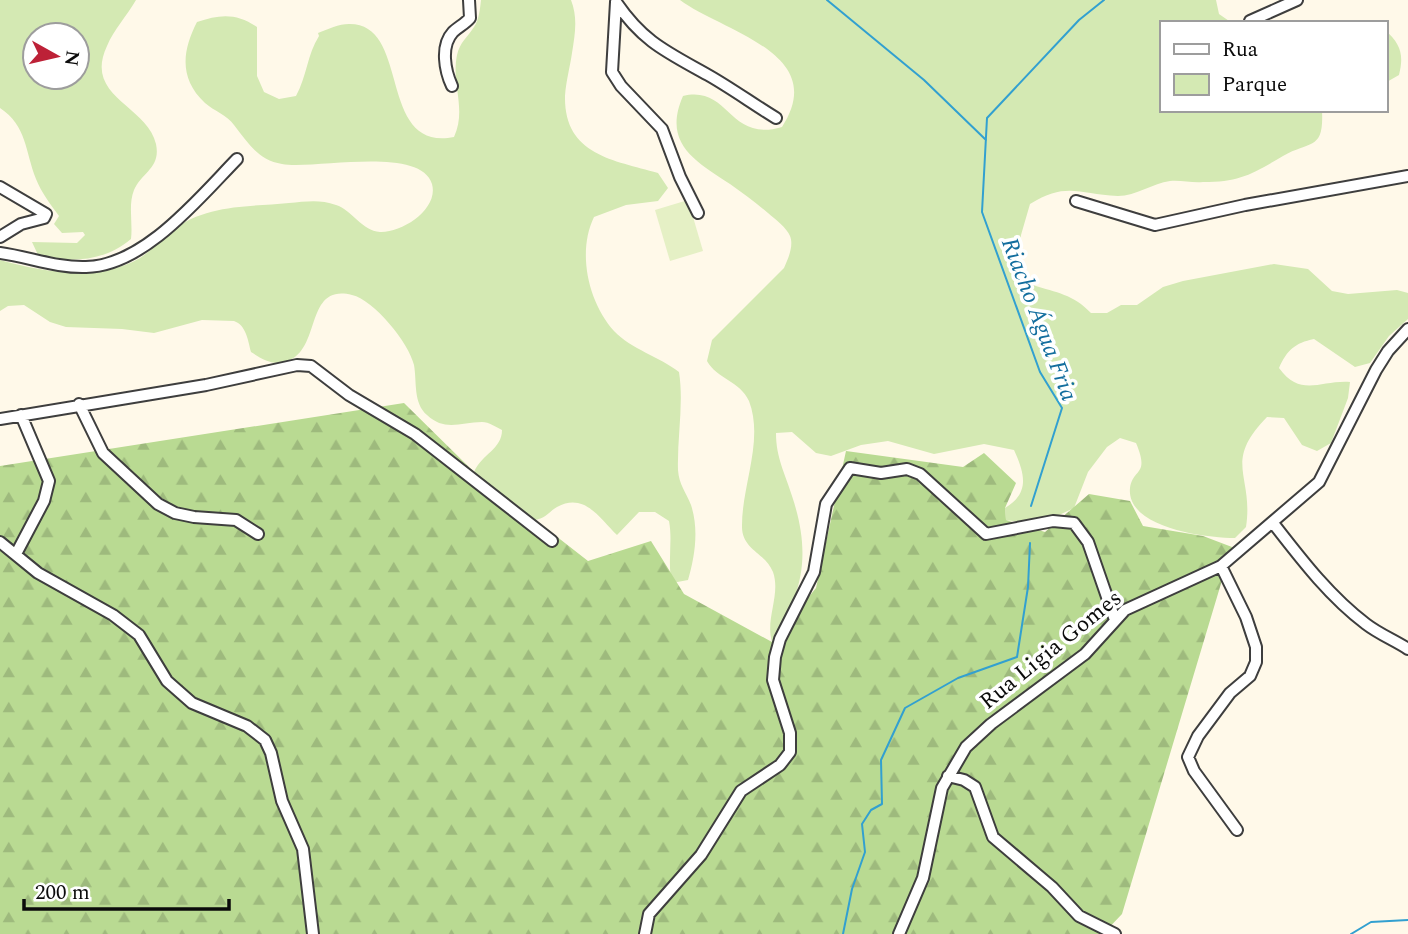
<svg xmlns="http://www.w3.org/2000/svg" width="1408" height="934" viewBox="0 0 1408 934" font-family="Spectral,serif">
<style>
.green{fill:#d4e9b3;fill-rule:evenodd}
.forest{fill:url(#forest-firs)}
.pitch{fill:#e5f0c5}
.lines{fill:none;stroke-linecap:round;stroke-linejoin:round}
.stream{stroke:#32a0d0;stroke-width:2}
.minor-casing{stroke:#3e3e3e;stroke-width:14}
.minor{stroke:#fff;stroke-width:10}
.labels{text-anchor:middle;stroke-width:7;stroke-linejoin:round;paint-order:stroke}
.street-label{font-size:23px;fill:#0b0b0b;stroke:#fff}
.water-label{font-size:24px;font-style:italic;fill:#136e9e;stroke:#fff}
</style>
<defs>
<pattern id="forest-firs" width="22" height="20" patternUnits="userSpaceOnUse" patternTransform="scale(1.75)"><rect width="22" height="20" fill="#b9da92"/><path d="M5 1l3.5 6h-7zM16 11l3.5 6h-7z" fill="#9eba7d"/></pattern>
</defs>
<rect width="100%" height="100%" fill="#fff9e9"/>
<!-- green -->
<path class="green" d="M0,0h136c-9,16 -22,29 -29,46 -24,51 40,59 49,98 5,24 -14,28 -22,46 -6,15 -1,33 -3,49 -27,23 -59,23 -92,18l-7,-15 45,1 8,-8 -2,-3 -21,1 -8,-9 5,-8c-8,-11 -18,-24 -23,-37 -11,-28 -9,-53 -36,-71zM35,35h42v42h-42z
M481,0h90c7,18 4,34 1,53 -2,14 -6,28 -7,43 -1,59 48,64 93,77l10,15 -10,13 -32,4 -32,12c-17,35 -6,85 20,114 17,18 46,26 65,41 5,32 -2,66 -1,98 1,15 8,22 13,35 8,24 4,51 -3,75l-16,3c-5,-21 1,-41 -3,-62l-14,-9h-16l-22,23c-17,-16 -32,-43 -60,-28 -10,6 -11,12 -24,13l-59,-48c8,-18 28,-23 28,-42 -6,-3 -13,-8 -20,-8 -21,0 -37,10 -55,-7 -14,-12 -10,-33 -13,-50 -5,-22 -40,-65 -62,-70 -49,-12 -29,57 -67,67 -14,3 -23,-3 -34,-10 -3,-12 -5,-27 -17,-31l-32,-1 -48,13 -32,-4 -56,-2 -16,-5 -26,-17 -16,1 -8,5v-51c43,12 99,22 140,-2 12,-8 21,-18 32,-27 33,-27 77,-24 117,-28 16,-1 30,-4 47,2 16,5 26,26 44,27 22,1 59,-23 52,-48 -12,-39 -119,-14 -150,-20 -24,-4 -34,-21 -48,-39 -7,-10 -20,-14 -29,-22 -26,-24 -23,-52 -8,-81 23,-8 40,-9 60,5v49l7,16 15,7 17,-3c11,-20 11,-41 23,-60l-1,-3c10,-4 21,-9 31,-9 63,-1 27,128 105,113 13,-28 -3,-53 3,-82 3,-13 10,-17 17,-28 5,-7 6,-18 7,-27z
M680,0h536l3,14 13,9h-71v87h161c2,41 -11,30 -39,46 -31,18 -43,26 -80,26 -11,1 -22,-2 -33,-1 -17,2 -34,15 -52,15 -39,-1 -50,-15 -88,8l-9,31 -3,28 15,22c24,8 40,9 58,28h16l14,-8h16l26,-18 20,-6 91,-17 34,5 24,22 16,3 49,-4 11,3v26l-19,17 -19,27 -15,4 -41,-28c-19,4 -27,11 -35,29 22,30 41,12 71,14l-2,16 -17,45 -14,8 -15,-6 -18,-27 -17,-1c-45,46 -13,58 -21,110l-11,11c-29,0 -109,-10 -105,-50 3,-20 20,-12 6,-45l-16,-5 -13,9 -19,25 -14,36 -15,7 -31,8 -22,-3 -1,-12c25,-15 20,-34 9,-58l-30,-6 -50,10 -46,-13 -27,4 -30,11 -15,-3 -24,-21 -16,1c0,25 9,40 16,63 19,57 12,96 -20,146 -7,-23 9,-47 1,-70 -8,-20 -32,-22 -31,-47 0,-40 22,-85 7,-124 -9,-20 -32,-22 -42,-40l5,-21 72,-72c4,-9 10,-22 6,-32 -3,-8 -15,-17 -22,-23 -12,-10 -25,-20 -38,-29 -34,-23 -68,-40 -47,-88 47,-11 45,47 99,31 48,-74 -59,-95 -102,-127z
M1385,30c16,14 19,25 14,45l-14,8z"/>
<!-- forest -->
<path class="forest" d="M404,403l70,69 114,89 63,-20 33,53 88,48 44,-54 30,-137 117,16 21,-14 32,30 -11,25 1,12 39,12 44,-38 41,7 13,25 60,10 29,11 -110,367 -19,20h-1103v-468z"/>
<!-- pitch -->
<path class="pitch" d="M688,200l15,51 -33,10 -15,-51z"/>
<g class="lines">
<!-- stream -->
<path class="stream" d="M827,0l97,80 62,60
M1031,506l31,-98 -22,-36 -58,-160 5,-94 92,-98 25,-20
M843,934l9,-45 13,-37 -3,-28 9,-14 11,-6 -1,-44 24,-52 53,-30 59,-21 11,-70 2,-44
M1351,934l20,-12 37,-2"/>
<!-- minor casing -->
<g class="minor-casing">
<path id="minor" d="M616,2l-4,70 9,14 41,43 18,48 18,36
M616,2c27,40 51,50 92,73 23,13 45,29 68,43
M1250,21l47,-21
M452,86c-7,-15 -12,-40 1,-54 5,-5 12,-8 17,-14l-1,-18
M0,187l46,27 -2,4 -23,6 -21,13
M1076,201l79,24 90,-20 163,-29
M0,253c29,4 57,15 86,14 58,-1 113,-69 151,-108
M79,404l24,49 55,51 17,9 19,4 42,3 22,14
M0,419l206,-34 91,-20 14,1 38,29 66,39 137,107
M1273,523c28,36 56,73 93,101 13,10 28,16 42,25
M0,542l38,31 75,42 26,20 28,46 25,22 55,23 18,14 6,13 11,48 21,48 10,85
M16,554l28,-53 5,-20 -28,-66
M1221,566l25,51 10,30v15l-6,14 -20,17 -32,43 -10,21 6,14 43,59
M948,776l16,4 11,7 18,50 59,50 27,29 36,18
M645,934l4,-20 52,-59 40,-64 39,-26 10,-13v-19l-17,-53 2,-23 5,-18 34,-67 12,-68 24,-36 31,5 26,-4 13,5 66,60 67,-13 21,2 14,19 27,78
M899,934l24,-56 19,-90 24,-41 25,-23 94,-70 40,-44 96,-44 98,-84 57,-112 12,-19 20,-22"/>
</g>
<!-- minor -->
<use href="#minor" class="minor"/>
</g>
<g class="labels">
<!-- street labels -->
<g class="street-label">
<text transform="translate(1050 649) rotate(-39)" y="8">Rua Ligia Gomes</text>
</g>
<!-- water labels -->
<g class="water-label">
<text transform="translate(1040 319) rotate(69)" y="8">Riacho Água Fria</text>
</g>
</g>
<!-- legend -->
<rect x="1160" y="21" width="228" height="91" fill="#ffffff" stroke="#9d9d9d" stroke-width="2"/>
<rect x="1174" y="44" width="35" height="10" fill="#ffffff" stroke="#9d9d9d" stroke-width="2"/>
<text x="1222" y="56" font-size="21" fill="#0b0b0b">Rua</text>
<rect x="1174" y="74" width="35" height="21" fill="#d4e9b3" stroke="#9d9d9d" stroke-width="2"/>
<text x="1222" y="91" font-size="21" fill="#0b0b0b">Parque</text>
<!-- north arrow -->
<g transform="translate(56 56) rotate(98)"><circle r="33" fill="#ffffff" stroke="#9d9d9d" stroke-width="2"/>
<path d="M0-5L12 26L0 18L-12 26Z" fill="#bd2137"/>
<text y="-10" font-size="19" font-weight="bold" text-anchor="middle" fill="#0b0b0b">N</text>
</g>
<!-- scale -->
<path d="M24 899v10h205v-10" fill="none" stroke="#0b0b0b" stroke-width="3.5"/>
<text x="35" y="899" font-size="21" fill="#0b0b0b" stroke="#ffffff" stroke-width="5" paint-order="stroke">200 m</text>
</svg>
